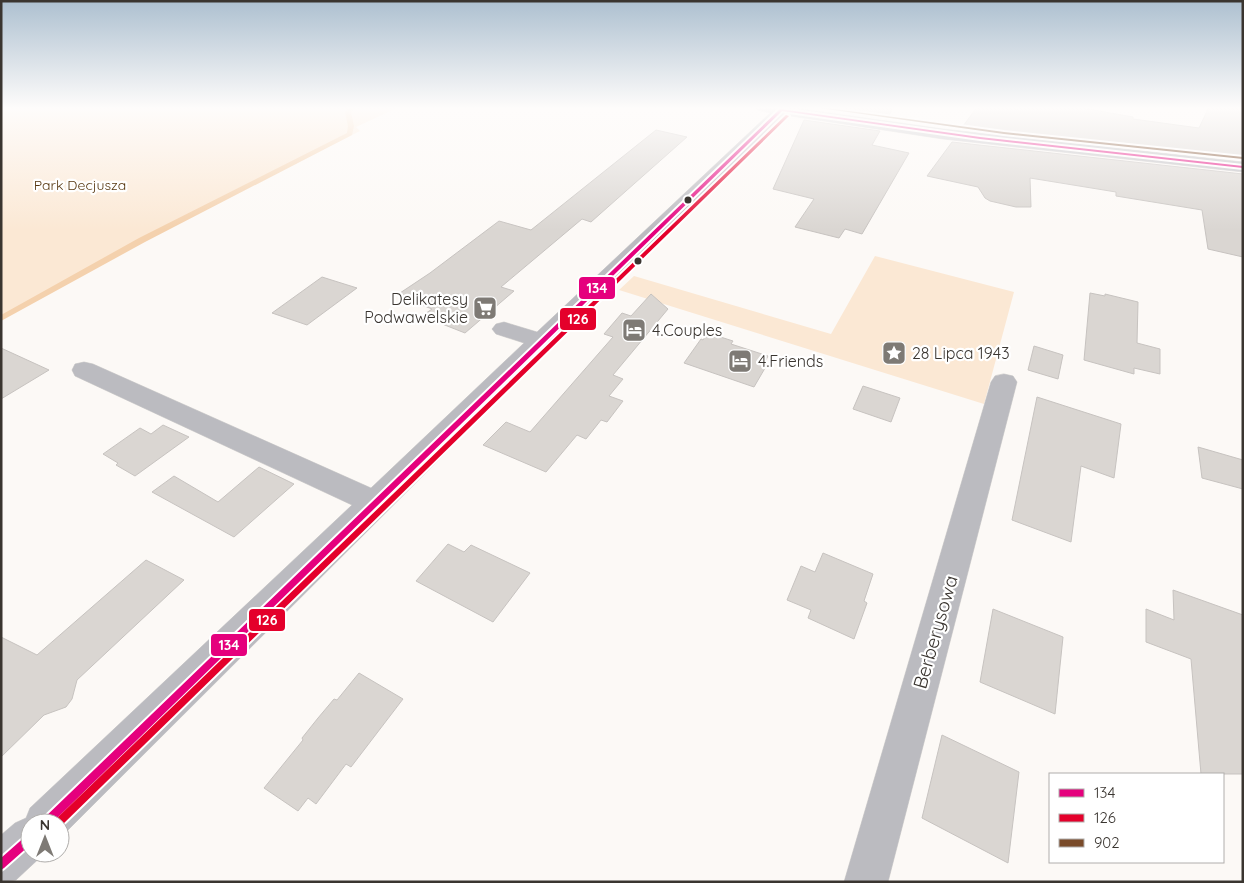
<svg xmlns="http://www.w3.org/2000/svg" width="1244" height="883" viewBox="0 0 1244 883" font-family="Quicksand,sans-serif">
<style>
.green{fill:#fbe8d4}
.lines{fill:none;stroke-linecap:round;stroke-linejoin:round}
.stream{fill:#f4d1ad;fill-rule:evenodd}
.building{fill:#dad6d2;stroke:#c7c3c0}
.minor-casing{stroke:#d8d6d3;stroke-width:1}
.minor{fill:#bbbbc0;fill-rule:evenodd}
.bus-1-casing{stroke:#fff;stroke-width:4}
.bus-2-casing{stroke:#fff;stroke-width:4}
.bus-3-casing{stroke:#fff;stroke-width:4}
.bus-1{fill:#e5007d;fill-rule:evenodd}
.bus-2{fill:#e4002b;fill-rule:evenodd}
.bus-3{fill:#7a4b2a;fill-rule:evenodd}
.bus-dot{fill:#3a3530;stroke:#fff;stroke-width:2}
.labels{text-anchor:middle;stroke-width:4.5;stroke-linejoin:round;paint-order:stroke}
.far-park-label{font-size:14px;fill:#56360f;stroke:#fff}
.poi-label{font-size:16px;fill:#3a3530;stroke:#fff;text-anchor:start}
.near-street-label{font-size:19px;fill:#3a3530;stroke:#fff}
.line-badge{stroke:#fff;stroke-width:2}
.badge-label{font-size:14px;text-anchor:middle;font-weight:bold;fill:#fff}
</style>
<rect width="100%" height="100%" fill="#fcf9f6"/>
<!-- green -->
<path class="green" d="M1,107h398l-43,20 4,4 -188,94 -171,93z
M875,256l139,36 -30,112 -365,-114 15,-14 197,58z"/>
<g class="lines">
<!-- stream -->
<path class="stream" d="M350,107h6l-5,5 3,14 -2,9 -207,107 -144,79v-6l138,-77 208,-105 1,-7 -3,-14z"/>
</g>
<!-- building -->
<path class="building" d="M810,107h83l-6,12z
M977,107h100l56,10v2l66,9 10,-21h34v53l-282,-31z
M804,120l76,11 -8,14 37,8 -47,81 -17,-5 -6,9 -44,-11 19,-28 -41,-10z
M656,130l31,7 -96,85 -9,-3 -81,68 13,4 -49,42 -43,-17 10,-7 -35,-14 33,-22 69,-52 32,9z
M952,142l291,32v83l-35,-8 -6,-39 -86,-14v-4l-86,-14 1,29h-15l-26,-6 -5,-3 -7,-11 -51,-11z
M322,277l35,11 -50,37 -35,-12z
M1090,293l15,3v-2l33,8 -1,41 23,6v25l-26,-6v6l-50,-14z
M651,294l17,15 -55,66 10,4 -14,17 14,5 -16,21 -6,-2 -15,19 -9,-4 -31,37 -63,-27 23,-23 24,10 83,-95 -9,-3 18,-21 9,3z
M708,333l25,8 -2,3 37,12 -3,6 3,1 -14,24 -70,-24 17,-24 2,1z
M1034,346l29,9 -5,24 -30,-9z
M1,348l48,22 -48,29z
M863,386l37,12 -9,24 -38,-13z
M1037,397l84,27 -7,54 -33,-12 -10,76 -59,-22z
M163,425l26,12 -54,39 -19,-11 2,-2 -15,-9 37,-26 11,6z
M1198,447l45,13v29l-41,-11z
M259,467l35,17 -60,53 -82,-45 22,-16 44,26z
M448,544l16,8 7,-7 59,28 -37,49 -77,-41z
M823,553l50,21 -9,27 3,2 -13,36 -46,-21 3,-8 -24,-10 14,-34 14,6z
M146,560l38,20 -107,100 -5,19 -6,8 -22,8 -43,42v-120l36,18z
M1173,590l70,25v159h-42l-10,-115 -45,-17v-33l28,11z
M993,609l70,28 -8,77 -75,-32z
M359,673l44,26 -52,68 -5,-3 -30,40 -8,-6 -10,13 -34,-23 39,-48 -1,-2 16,-20 16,-19 3,1z
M942,735l77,37 -11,91 -86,-45z"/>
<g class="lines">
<!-- minor casing -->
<g class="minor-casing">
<path id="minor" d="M756,107h32l155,22 300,33v10l-300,-33 -159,-24 -724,723v-15h-30v30h15l-29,27 -15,2v-47l14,-12 11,-5 4,-10 322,-303 -277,-129 -3,-6 3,-6 9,-2 9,2 278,124 153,-145 -28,-9 -4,-5 4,-5 8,-2 33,10 233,-219 -12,-3z
M1004,374l9,2 4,6 -129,500h-44l147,-500 4,-6z"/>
</g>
<!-- minor -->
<use href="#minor" class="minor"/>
<!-- bus-1 casing -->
<g class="bus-1-casing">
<path id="bus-1" d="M780,109l200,28 263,29v2l-263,-29 -198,-28 -730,712h-12l2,-3z
M30,833v12l-26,23 -3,2v-12l26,-23z"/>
</g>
<!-- bus-2 casing -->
<g class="bus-2-casing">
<path id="bus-2" d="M786,115l3,1 -728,710 -1,1v-4h-7l2,-3z"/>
</g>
<!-- bus-3 casing -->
<g class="bus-3-casing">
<path id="bus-3" d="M812,107h8l184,25 239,25v2l-239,-25z"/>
</g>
<!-- bus-1 -->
<use href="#bus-1" class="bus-1"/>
<!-- bus-2 -->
<use href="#bus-2" class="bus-2"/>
<!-- bus-3 -->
<use href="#bus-3" class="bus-3"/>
</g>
<!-- sky -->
<linearGradient id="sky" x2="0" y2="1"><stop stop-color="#adc0d0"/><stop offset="0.47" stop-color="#fefcfb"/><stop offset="1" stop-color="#fefcfb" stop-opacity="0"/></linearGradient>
<rect width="1244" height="230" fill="url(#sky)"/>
<!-- icons -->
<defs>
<g id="supermarket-square" transform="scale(1.25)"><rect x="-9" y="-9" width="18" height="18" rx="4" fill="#7e7a75" stroke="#fff"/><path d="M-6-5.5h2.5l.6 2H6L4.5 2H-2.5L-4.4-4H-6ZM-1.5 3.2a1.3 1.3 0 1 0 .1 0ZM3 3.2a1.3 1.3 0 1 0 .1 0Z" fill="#fff"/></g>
<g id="hotel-square" transform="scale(1.25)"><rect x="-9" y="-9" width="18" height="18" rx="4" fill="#7e7a75" stroke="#fff"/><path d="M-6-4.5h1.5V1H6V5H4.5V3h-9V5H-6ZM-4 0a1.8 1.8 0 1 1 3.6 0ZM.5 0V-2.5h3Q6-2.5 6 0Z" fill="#fff"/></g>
<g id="sight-square" transform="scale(1.25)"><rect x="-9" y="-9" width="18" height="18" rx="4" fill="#7e7a75" stroke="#fff"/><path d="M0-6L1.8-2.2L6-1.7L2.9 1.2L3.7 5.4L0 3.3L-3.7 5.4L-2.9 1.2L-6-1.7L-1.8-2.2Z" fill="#fff"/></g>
</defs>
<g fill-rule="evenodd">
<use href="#supermarket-square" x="485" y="308"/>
<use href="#hotel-square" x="634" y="330"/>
<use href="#sight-square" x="894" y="353"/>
<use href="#hotel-square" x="740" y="361"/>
</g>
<!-- markers -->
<g class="bus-dot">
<circle cx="688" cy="200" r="4.5"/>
<circle cx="638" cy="261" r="4.5"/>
</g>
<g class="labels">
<!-- far-park labels -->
<g class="far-park-label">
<text x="80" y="190">Park Decjusza</text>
</g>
<!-- poi labels -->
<g class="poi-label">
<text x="468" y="305" text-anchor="end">Delikatesy<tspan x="468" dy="18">Podwawelskie</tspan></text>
<text x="652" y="336">4.Couples</text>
<text x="912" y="359">28 Lipca 1943</text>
<text x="758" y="367">4.Friends</text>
</g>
<!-- near-street labels -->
<g class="near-street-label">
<text transform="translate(935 632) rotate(-74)" y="7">Berberysowa</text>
</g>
</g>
<g class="line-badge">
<rect x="578" y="276" width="38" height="24" rx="5" fill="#e5007d"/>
<rect x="559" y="307" width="38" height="24" rx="5" fill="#e4002b"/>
<rect x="248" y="608" width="38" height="24" rx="5" fill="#e4002b"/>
<rect x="210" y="633" width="38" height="24" rx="5" fill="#e5007d"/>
</g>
<g class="badge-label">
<text x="597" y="293">134</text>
<text x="578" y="324">126</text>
<text x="267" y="625">126</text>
<text x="229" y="650">134</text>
</g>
<!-- border -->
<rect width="1244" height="883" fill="none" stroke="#3a3530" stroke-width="5"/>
<!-- legend -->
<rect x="1049" y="773" width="175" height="90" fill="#ffffff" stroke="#b0aeac"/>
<rect x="1059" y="789" width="25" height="8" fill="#e5007d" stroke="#b0aeac"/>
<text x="1094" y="798" font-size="15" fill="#3a3530">134</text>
<rect x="1059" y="814" width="25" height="8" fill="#e4002b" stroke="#b0aeac"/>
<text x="1094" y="823" font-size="15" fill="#3a3530">126</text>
<rect x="1059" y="839" width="25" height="8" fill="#7a4b2a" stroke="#b0aeac"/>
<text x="1094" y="848" font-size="15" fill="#3a3530">902</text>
<!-- north arrow -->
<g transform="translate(45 838)"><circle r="24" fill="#ffffff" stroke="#b0aeac"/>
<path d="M0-4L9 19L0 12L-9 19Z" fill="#7e7a75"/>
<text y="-8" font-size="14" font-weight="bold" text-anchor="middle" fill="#3a3530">N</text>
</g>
</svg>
